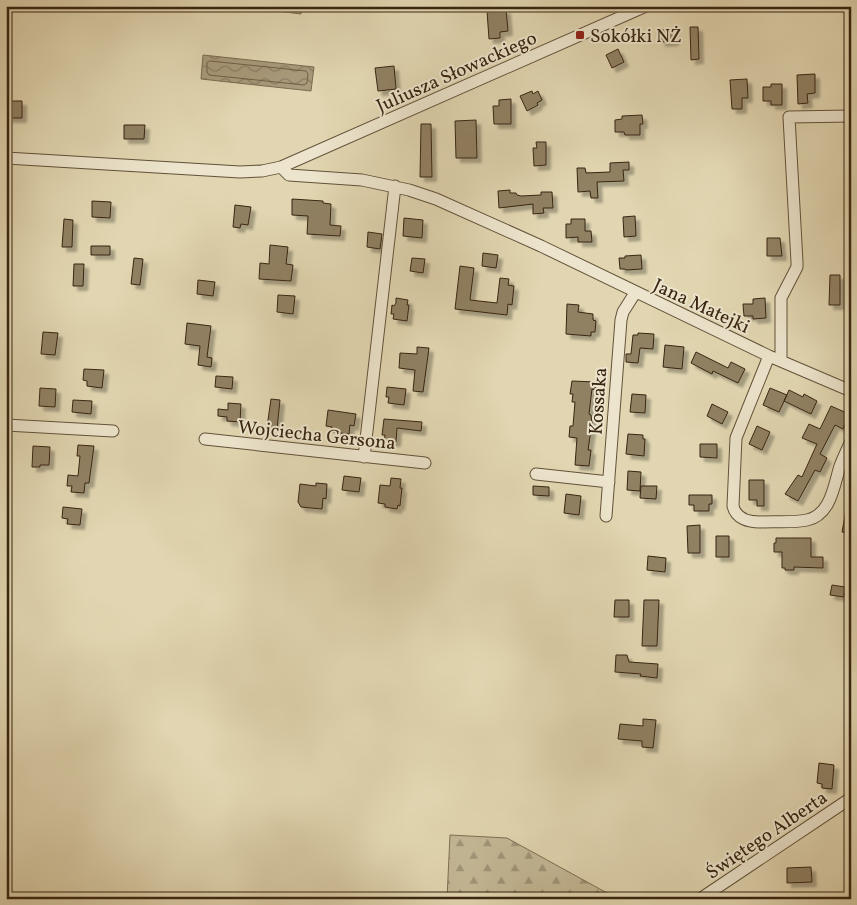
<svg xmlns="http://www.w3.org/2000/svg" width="857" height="905" viewBox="0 0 857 905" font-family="Vollkorn,serif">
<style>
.forest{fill:url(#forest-firs);stroke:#7e6e54}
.water{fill:url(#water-waves);stroke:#7b6b51}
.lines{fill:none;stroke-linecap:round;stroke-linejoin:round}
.shore{stroke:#706046;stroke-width:1}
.building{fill:#908164;stroke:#382511;filter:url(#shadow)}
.minor-casing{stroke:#625139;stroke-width:13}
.minor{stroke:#ece4cc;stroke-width:11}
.poi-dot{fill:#8f2418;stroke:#ece4cc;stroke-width:2}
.labels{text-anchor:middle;stroke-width:4;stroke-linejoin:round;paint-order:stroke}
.poi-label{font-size:19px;fill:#382511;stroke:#ece4cc;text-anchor:start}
.street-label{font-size:19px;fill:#382511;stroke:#ece4cc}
</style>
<defs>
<pattern id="forest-firs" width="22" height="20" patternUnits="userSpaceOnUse" patternTransform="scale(1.25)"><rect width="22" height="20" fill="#c4b896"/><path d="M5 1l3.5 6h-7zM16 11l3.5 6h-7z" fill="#a09579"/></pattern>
<pattern id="water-waves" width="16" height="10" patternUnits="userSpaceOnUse" patternTransform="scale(1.25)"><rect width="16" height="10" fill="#a89a7b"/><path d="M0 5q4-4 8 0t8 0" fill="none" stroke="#8a7d63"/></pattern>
<filter id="shadow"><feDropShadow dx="4.5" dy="4.5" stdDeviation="1" flood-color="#0004"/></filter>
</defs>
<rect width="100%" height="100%" fill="#e1d6b1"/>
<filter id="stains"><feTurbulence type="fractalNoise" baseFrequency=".004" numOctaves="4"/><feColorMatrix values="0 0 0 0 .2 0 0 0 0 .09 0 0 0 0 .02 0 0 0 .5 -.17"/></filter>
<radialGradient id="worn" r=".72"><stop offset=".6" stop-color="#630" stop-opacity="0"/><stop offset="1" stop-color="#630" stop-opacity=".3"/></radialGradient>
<!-- forest -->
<path class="forest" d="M450,835l57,3 111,61h-171z"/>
<!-- water -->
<path class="water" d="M237,6h65l-1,8z
M203,55l111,12 -3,24 -110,-12z"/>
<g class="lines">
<!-- shore -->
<path class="shore" d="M210,61l96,10 2,3 -1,9 -3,2 -95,-10 -2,-3v-9z"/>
</g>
<!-- building -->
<path class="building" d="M506,9l2,22 -8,1v6l-11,1 -2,-28z
M690,27h8l1,32 -8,1z
M674,29v12l-13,1v-12z
M618,49l6,13 -12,6 -6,-13z
M394,66l2,23 -18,2 -3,-23z
M815,74v19l-8,1 1,9 -10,1 -1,-29z
M747,79l1,19h-6v11h-10l-2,-29z
M771,84h11v21h-11v-4h-8v-14h8z
M532,91l1,3 5,-3 4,9 -5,3 1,2 -11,6 -7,-15z
M511,99v25h-17l-1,-18h6v-6z
M8,101h14v17h-15z
M642,115l1,9h-3v11h-15l-1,-3h-9v-12l7,-1v-3z
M476,120l1,38h-21l-1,-37z
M421,124h10l1,53h-12z
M124,125h21l-1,14h-20z
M536,142h10v23l-12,1 -1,-18h4z
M629,162v8h-6l1,11 -27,1 1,16h-7l-1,-7 -12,1 -1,-24h8l1,5 24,-1v-9z
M510,190v3h6l1,2 4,1 20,-1v-3h11l1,16h-10l1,5 -11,1v-10l-34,4 -1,-17z
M292,199l31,2v2l8,1 -1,21 11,1 -1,10 -33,-2 1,-18 -16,-1z
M92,201l19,1 -1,16 -18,-1z
M235,205l16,2 -3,18 -7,-1 -1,4 -7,-1z
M635,216l1,20 -12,1 -1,-20z
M404,218l19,2 -1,18 -19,-2z
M64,219l9,1 -1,27h-10z
M571,219h14v12h6l1,11h-14v-5l-12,1v-14h5z
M368,232l14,2 -2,15 -13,-2z
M767,238h13l2,18h-15z
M270,245l18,2 -2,17 7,1 -2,16 -32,-2 1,-16 9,1z
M91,246h19v9h-19z
M483,253l15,2 -2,13 -14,-2z
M641,255l1,14 -16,1 -1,-1h-5l-1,-11h6v-2z
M134,258l9,1 -3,26 -9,-1z
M412,258l13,1 -2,14 -13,-2z
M74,264h10l-1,22h-10z
M460,266l14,2 -4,32 27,3 3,-25 9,1 -1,6 6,1 -2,19 -4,-1 -1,11 -52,-6z
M830,275h10v30h-11z
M198,280l17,2 -2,14 -16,-2z
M278,295l17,1 -2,18 -16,-2z
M396,298l12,2 -1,5h2l-2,16 -14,-2 1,-5h-3l1,-9 2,1 2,-3z
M765,298l1,20 -13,1v-3h-9l-1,-12h10v-5z
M567,304l12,1 -1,7 15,2v6l3,1 -1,11h-4v4l-25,-2z
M187,323l24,3 -4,31 5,1 -1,9 -13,-2 2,-19 -15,-2z
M43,332l15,1 -3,22 -14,-1z
M638,333l16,1 -1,15 -13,-1 -2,15 -12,-1v-8h5l2,-19h5z
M665,345l19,2 -2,22 -19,-2z
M417,347l12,1 -6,44 -10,-1 2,-21 -16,-2 1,-15 17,1z
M696,352l32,16 3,-6 14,7 -7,14 -25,-12 -1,3 -21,-11z
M84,369l20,1 -2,18 -15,-2v-5l-4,-1z
M216,376l17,1 -1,12 -17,-2z
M572,381l24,1 -1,8 -3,-1 -3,25 2,1 1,8 -4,27h3l-2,16 -14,-1 2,-27 -8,-1 1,-11h3l2,-24h-3l1,-8h-3z
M387,387l19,2 -2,16 -16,-2 1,-6h-3z
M40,388l16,1 -1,18 -16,-1z
M770,388l17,7 -8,17 -16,-7z
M789,390l14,7 1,-3 13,7 -6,13 -27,-13z
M632,394l14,1 -1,18 -15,-1z
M271,399l9,1 -3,29 -10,-2z
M73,400l19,1 -1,13 -19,-2z
M228,403l13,1 -1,18 -13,-1v-4l-9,-1v-7l10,1z
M712,404l16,8 -6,12 -15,-8z
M831,406l18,8 -6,15 -8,-4 -15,29 7,4 -7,14 -5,-2 -17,31 -13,-7 13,-19 4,2 15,-33 -15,-6 7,-14 11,5z
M328,410l28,4 -2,12 -4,-1 -1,9 -18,-2 1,-5 -6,-1z
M384,419l38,3 -1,9 -24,-3 -1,14 -12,-1 1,-6h-3z
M757,426l13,6 -8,18 -13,-6z
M628,434l15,1v4h2l-1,17 -18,-2z
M700,444h17v14l-17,-1z
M78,445l16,1 -5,37h-4l-1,10 -13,-1 1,-6h-5l1,-11 10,1 2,-20h-3z
M33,446l17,1 -1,18h-9v2h-8z
M628,471l13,1 -1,19 -13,-1z
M344,476l17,2 -2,14 -17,-2z
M391,478l10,1 -1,9h2l-2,18 -2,-1 -1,4 -12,-2v-3l-7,-1 2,-18 10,1z
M749,480h15v26h-7v-6h-8z
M316,483l11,1 -1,15 -3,-1 -1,11 -21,-2 -3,-5 2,-18 16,2z
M533,486l16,1v9l-16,-1z
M641,486h16l-1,13 -16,-1z
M566,494l15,2 -2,19 -15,-2z
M689,495h23v9h-3v7h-15v-6h-5z
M847,505h4v29l-9,-2z
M63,507l19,2 -2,16 -13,-1 1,-5 -6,-1z
M700,525v28h-12l-1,-27z
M716,536h13v21h-13z
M776,538h35v19h12v11l-29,-1v3h-9v-2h-3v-16h-8v-9h2z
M648,556l18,2 -1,14 -18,-2z
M832,585l13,2 -1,10 -14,-2z
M615,600h14v17h-15z
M644,600h15l-2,46h-15z
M616,655h11l2,7 29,2 -1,14 -17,-2 1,-2 -26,-2z
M643,719l13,1 -3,28 -11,-1v-6l-24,-2 2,-15 23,2z
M819,763l15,2 -2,24 -10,-1v-4l-5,-1z
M811,867l1,15 -25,1v-15z"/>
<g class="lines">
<!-- minor casing -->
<g class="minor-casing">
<path id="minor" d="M6,158l234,14 22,-1 19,-4 365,-161
M281,167l8,8 73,5 47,10 27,9 105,47 228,110 82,35
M769,356l-33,82 -3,68c3,13 16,16 27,16 15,-1 33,1 47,-2 24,-5 27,-35 33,-54 3,-8 7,-16 11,-25
M781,361v-63l16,-31v-5l-8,-145 62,-1
M6,425l107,6
M205,439l220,24
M364,457l31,-271
M536,474l73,8
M606,516l15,-196 2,-8 12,-19
M700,899l151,-101"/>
</g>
<!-- minor -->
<use href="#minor" class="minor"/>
</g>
<!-- markers -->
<rect class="poi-dot" x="575" y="30" width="10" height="10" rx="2.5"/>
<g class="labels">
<!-- poi labels -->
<g class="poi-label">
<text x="590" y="42">Sokółki NŻ</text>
</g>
<!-- street labels -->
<g class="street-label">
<text transform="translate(456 71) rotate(-24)" y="7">Juliusza Słowackiego</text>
<text transform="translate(702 305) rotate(25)" y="7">Jana Matejki</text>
<text transform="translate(597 401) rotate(-86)" y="7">Kossaka</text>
<text transform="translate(317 434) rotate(6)" y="7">Wojciecha Gersona</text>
<text transform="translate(766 834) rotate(-34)" y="7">Świętego Alberta</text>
</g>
</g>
<!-- margin -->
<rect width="857" height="905" fill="none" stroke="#e1d6b1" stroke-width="25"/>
<rect x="8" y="8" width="842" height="890" fill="none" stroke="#382511" stroke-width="2.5"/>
<rect x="12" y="12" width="832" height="880" fill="none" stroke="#382511"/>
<rect width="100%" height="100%" filter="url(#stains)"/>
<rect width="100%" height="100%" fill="url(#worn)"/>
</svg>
